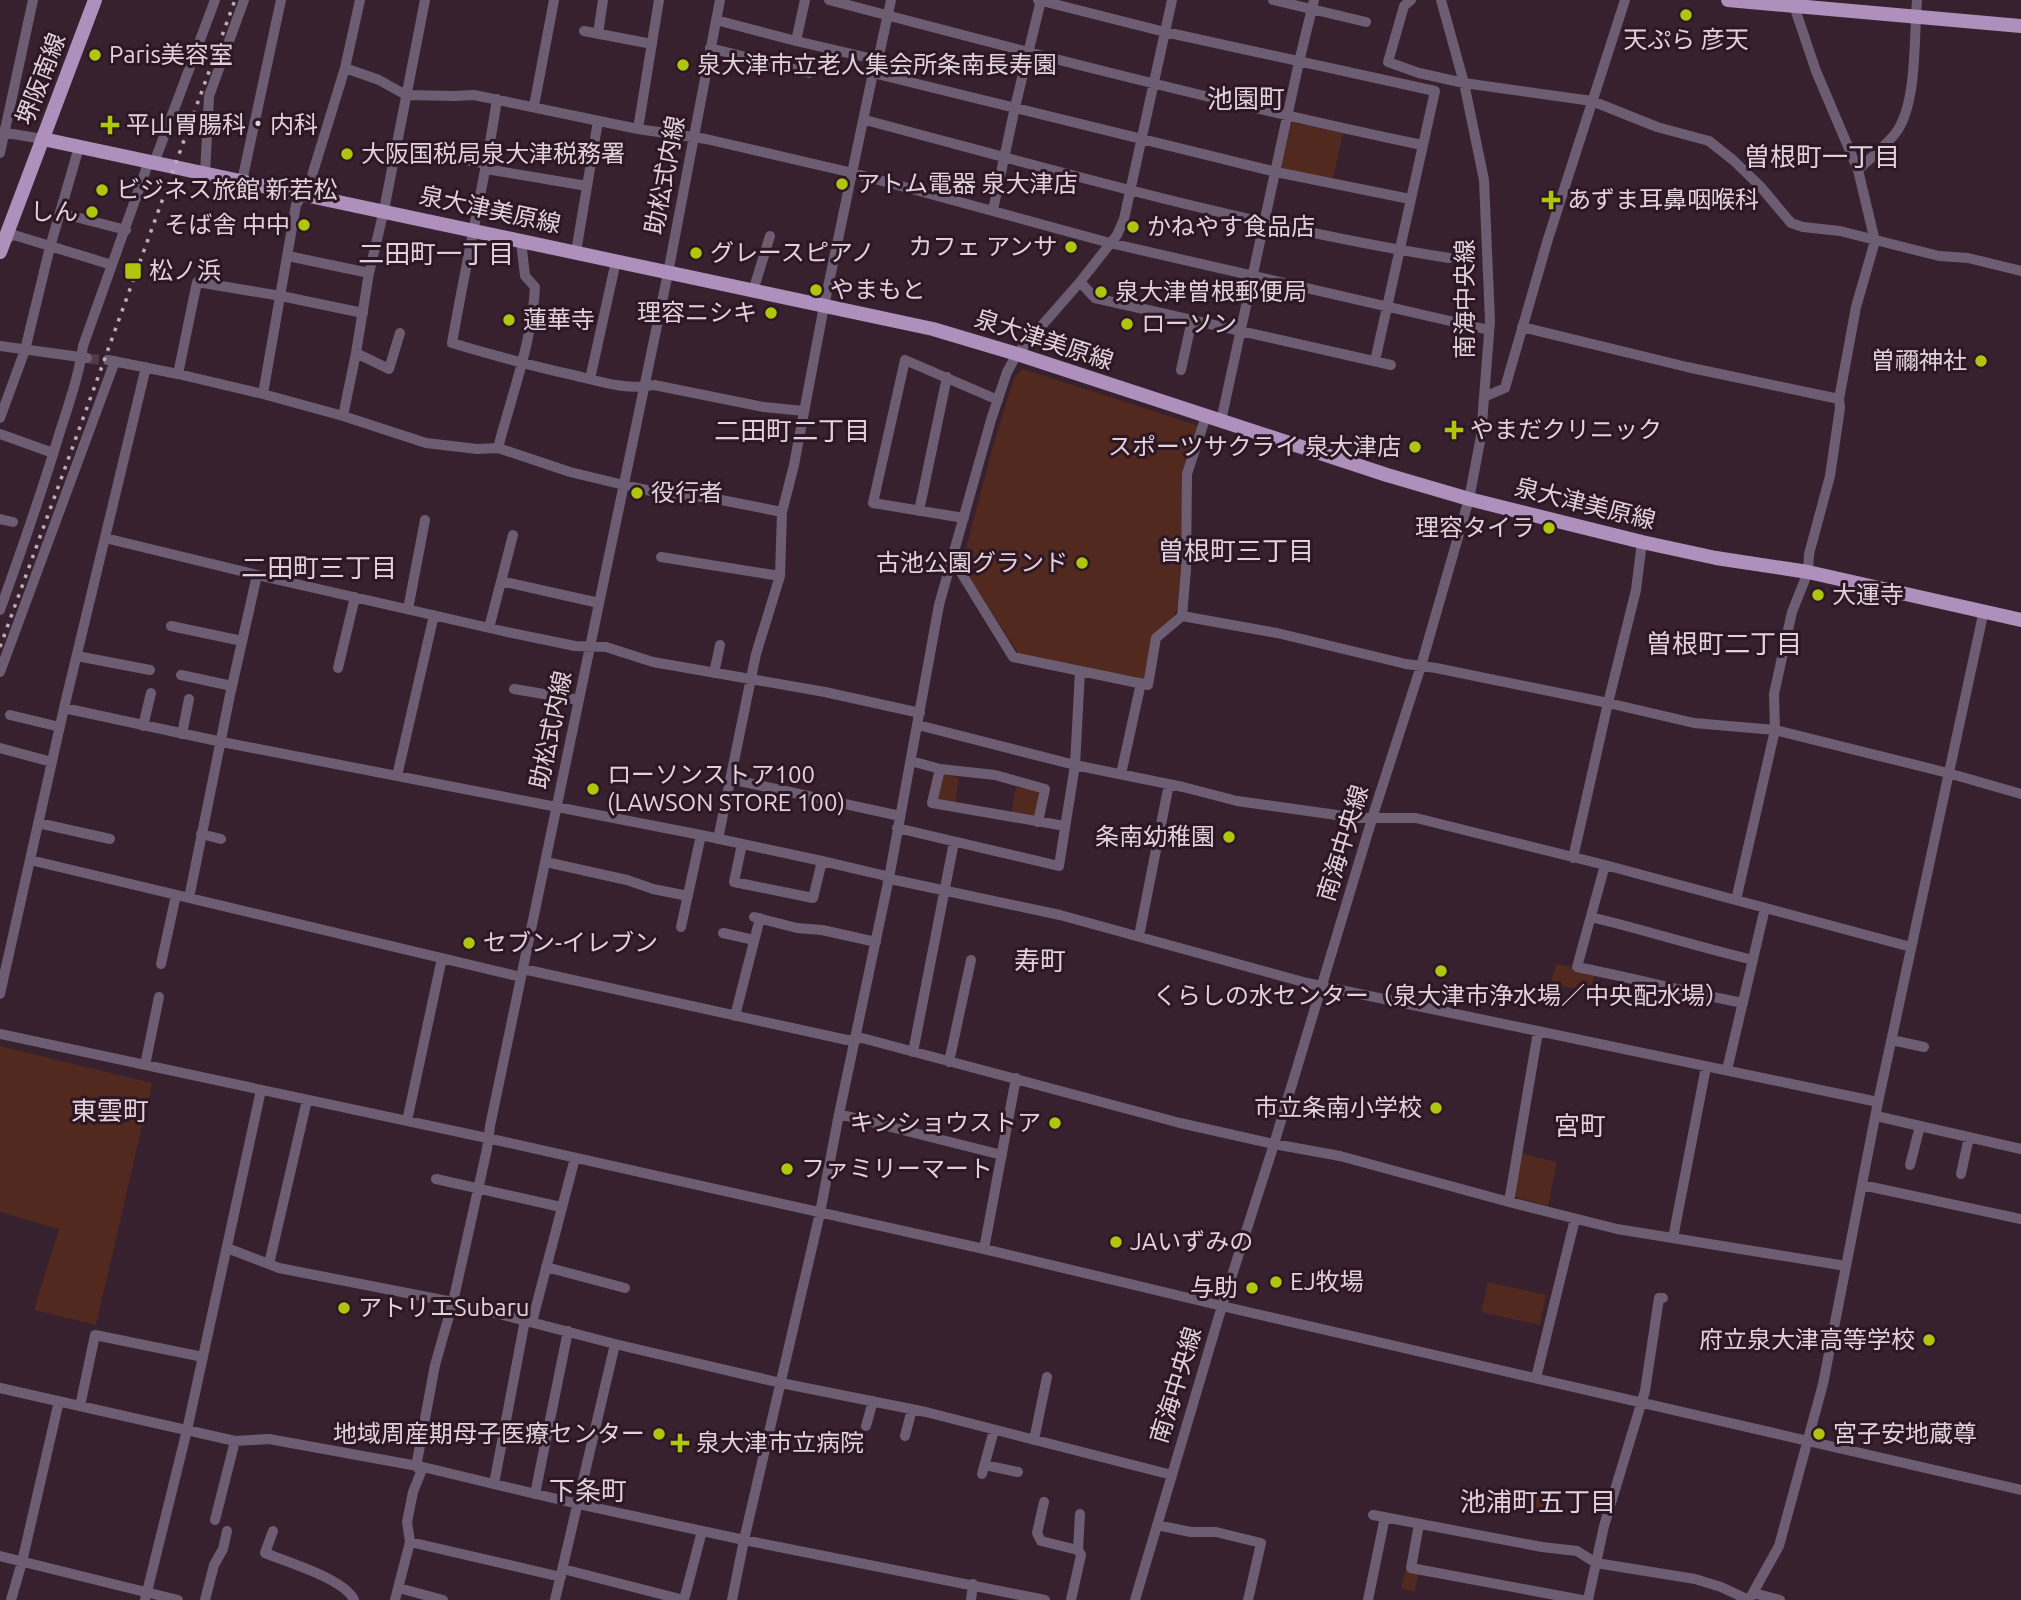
<svg xmlns="http://www.w3.org/2000/svg" width="2021" height="1600" viewBox="0 0 2021 1600" font-family="Ubuntu,'Noto Sans JP',sans-serif">
<style>
.green{fill:#51291e}
.lines{fill:none;stroke-linecap:round;stroke-linejoin:round}
.minor-tunnel{stroke:#503b49;stroke-width:10;stroke-dasharray:10 5;stroke-linecap:butt}
.minor{stroke:#6c5d73;stroke-width:10}
.major{stroke:#af90bd;stroke-width:14}
.rail{stroke:#bdadb7;stroke-width:3.5;stroke-dasharray:3.5 7;stroke-linecap:butt}
.poi-dot{fill:#aec60c;stroke:#2d1725;stroke-width:2.5}
.labels{text-anchor:middle;stroke-width:6;stroke-linejoin:round;paint-order:stroke}
.poi-label{font-size:24px;fill:#e0d1da;stroke:#2d1725;text-anchor:start}
.street-label{font-size:24px;fill:#e0d1da;stroke:#2d1725}
.neighbourhood-label{font-size:26px;fill:#e0d1da;stroke:#2d1725}
</style>
<rect width="100%" height="100%" fill="#37212f"/>
<!-- green -->
<path class="green" d="M1293,123l50,10 -10,45 -48,-8 -4,-3 10,-41z
M1023,369l176,57 -16,47 -1,91 -5,45 -4,8 -20,17 -9,44 -2,1 -124,-26 -45,-70 -11,-20 33,-124 19,-61z
M941,774l18,4 -4,26 -20,-4z
M1016,787l23,4 -5,28 -23,-5z
M1556,964l16,3v4l22,4 -3,17 -40,-8z
M0,1046l152,37 -56,242 -62,-15 25,-81 -59,-17z
M1520,1153l37,9 -9,44 -36,-10z
M1488,1282l58,13 -6,30 -59,-13z
M1537,1496l22,5 -3,13 -22,-6z
M1406,1569l13,3 -4,20 -14,-4z"/>
<g class="lines">
<!-- minor-tunnel -->
<path class="minor-tunnel" d="M89,359l19,1"/>
<!-- minor -->
<path class="minor" d="M829,0c197,52 393,103 593,145
M1038,0l127,32 270,59 -60,270
M1273,0l93,22
M1411,0l-7,6 -16,56 31,11 45,10 128,18 65,26 52,14 24,19 27,26 31,37 12,4 37,4 99,25 29,2 53,13
M716,20l80,21 82,19
M584,31l68,13
M598,34l5,-34
M796,41l9,-41
M710,48l99,25
M345,68l34,12 27,15 49,1 19,-1 164,34 68,10 147,34 257,70 379,87
M873,73l403,99 134,27
M497,99c-12,82 -31,163 -45,244 40,12 80,23 121,32 25,6 55,16 81,10l110,22 40,4
M534,106l20,-106
M865,120c193,51 386,107 584,138
M638,129l21,-129
M0,132l43,7
M396,147l91,17
M0,153l33,-153
M154,163l61,-163
M486,169l101,17
M1858,170c11,-11 34,-29 41,-42 18,-31 15,-92 18,-128
M205,174l4,-78 35,-96
M242,181l39,-181
M993,210l22,-103 26,-107
M60,213l66,17
M2,238l3,1 9,-4 98,30
M576,252l22,-131
M288,256l81,17
M1080,282l15,16 296,67
M753,291l17,-55
M1522,327l165,40 152,32
M0,346l87,12
M356,353l33,16 11,-36
M108,360l70,14 85,20 80,22 83,27 51,6 21,-1 72,24 54,13 27,6 60,7 71,14
M1181,370l11,-50
M178,374l19,-92 84,14 82,17
M590,379l26,-118
M263,394l33,-189 14,-23 35,-114 15,-68
M1484,397l21,-9 43,-149 77,-239
M343,416l13,-63 13,-80 15,-63 41,-210
M1206,416l-19,58 -1,96 -4,46 95,17 129,31 30,4 172,35 86,20 81,7 173,43 73,21
M0,418l25,-68 25,-103 29,-100
M1221,421l78,-359 15,-62
M0,434l53,19
M498,448c14,-54 34,-106 37,-161l-10,-11 -4,-35
M919,511l28,-134
M964,518l-91,-15 32,-143 93,40
M0,519l13,3
M105,538l152,37 250,57 68,14 31,1 47,15 172,30 95,21
M661,557l119,19
M952,558l61,99 135,28 8,-47 26,-22
M501,581l98,22
M408,609l17,-89
M0,610c21,-58 41,-116 59,-175 9,-29 20,-59 24,-89l66,-185
M171,626l71,15
M489,628l24,-93
M77,656l73,14
M338,668l17,-71
M0,672l115,-311
M714,673l6,-28
M181,675l51,11
M514,689l65,11
M64,708l158,34 479,93 121,26 60,14 13,5 165,35 247,68 571,119
M10,715l50,12
M918,725l157,40 108,22 54,14 121,17h58l189,47 306,82
M143,726l8,-33
M182,734l7,-35
M0,748l52,14
M911,761l29,8 -8,34 133,23
M940,769l55,6 50,14 -7,33
M1121,774l20,-91
M397,776l37,-161
M730,779l170,37
M38,823l72,16
M897,828l162,38 16,-101 5,-94
M201,834l20,5
M718,839l38,-185 24,-78 2,-64 12,-47 30,-159 49,-233 5,-13 13,-60
M742,844l-8,38 79,16 9,-37
M1573,858l35,-155 28,-113 6,-48
M30,860l491,117
M546,862l81,18 26,9 35,7
M1605,865l-28,102c55,11 110,25 166,36
M189,898l41,-203 27,-120
M1736,900l39,-170 -1,-36 18,-82 16,-40 1,-18 21,-78 10,-68 -1,-9 17,-92 19,-66 -17,-71 -42,-99 -22,-65
M754,917l43,11 25,2 54,12
M1591,917c54,13 107,30 162,43
M681,927l20,-92
M723,933l31,7
M1139,936l30,-152
M161,964l15,-69
M523,969l324,71 15,-2 318,85 94,21 66,12 169,46 108,27 229,37
M0,994l64,-286 82,-341
M735,1016l25,-98
M0,1034l487,104 497,111 238,57 799,184
M1892,1040l32,7
M913,1052l41,-210
M949,1062l22,-102
M145,1065l14,-68
M1727,1070l38,-162
M839,1114l163,41
M1876,1116l145,33
M407,1121l35,-163
M1910,1165l10,-39
M1961,1174l8,-37
M436,1179l125,28
M1862,1185l159,34
M1509,1202l29,-170
M1673,1238l33,-171
M227,1248l52,20 174,34 162,42 -60,256
M984,1249l32,-171
M269,1264l38,-164
M546,1267l79,21
M532,1322l43,-164
M615,1344l166,39 145,29 246,63
M1536,1378l39,-159
M0,1388l235,53 34,-2 154,28 155,37 166,36 301,60
M80,1406l15,-71 108,22
M866,1426l7,-25
M905,1436l7,-27
M1034,1440l13,-63
M985,1465l33,7
M416,1467l19,-102 18,-63 34,-153 3,-23 178,-853 52,-273
M982,1474l12,-44
M494,1484l31,-164
M535,1494l33,-163
M1044,1502l-7,31 4,8 37,9 3,5 -10,45
M1373,1515l169,32 35,4 19,12 99,16 26,8 28,13 30,-54 44,-162 55,-282 106,-492
M215,1520l20,-79
M1419,1524l-8,44 171,32
M1157,1525l34,7h25l45,11 -13,57
M273,1531l-8,22c22,9 80,26 89,47
M410,1542l151,35
M1078,1550l2,-36
M0,1556l178,44
M563,1569l121,31
M399,1588l44,12
M1753,1593l27,7
M11,1600l11,-38 37,-161
M145,1600l42,-170 74,-340
M205,1600l9,-35 9,-16 4,-18
M395,1600l15,-58 -3,-20 6,-30 10,-25
M684,1600l18,-69
M732,1600l12,-60 76,-327 19,-99 50,-236 50,-273 52,-185 16,-48 10,-18 63,-72 37,-47 7,-16 48,-219
M971,1600l2,-16
M1135,1600l84,-284 55,-172 101,-335 46,-143 48,-167 12,-63 9,-115 -6,-141 -20,-97 -23,-83
M1368,1600l17,-83
M1588,1600l16,-74 41,-135 14,-93h4"/>
<!-- major -->
<path class="major" d="M1728,0l293,26
M43,139l890,190 84,25 370,121 82,24 173,43 74,16 92,14 213,48
M0,252l95,-252"/>
<!-- rail -->
<path class="rail" d="M0,647l235,-647"/>
</g>
<!-- markers -->
<g class="poi-dot">
<circle cx="1686" cy="15" r="7"/>
<circle cx="95" cy="55" r="7"/>
<circle cx="683" cy="65" r="7"/>
<path d="M106.5 114.5h7v7h7v7h-7v7h-7v-7h-7v-7h7z"/>
<circle cx="347" cy="154" r="7"/>
<circle cx="842" cy="184" r="7"/>
<circle cx="102" cy="190" r="7"/>
<path d="M1547.5 189.5h7v7h7v7h-7v7h-7v-7h-7v-7h7z"/>
<circle cx="92" cy="212" r="7"/>
<circle cx="304" cy="225" r="7"/>
<circle cx="1133" cy="227" r="7"/>
<circle cx="1071" cy="247" r="7"/>
<circle cx="696" cy="253" r="7"/>
<rect x="124" y="262" width="18" height="18" rx="3.5"/>
<circle cx="816" cy="290" r="7"/>
<circle cx="1101" cy="292" r="7"/>
<circle cx="771" cy="313" r="7"/>
<circle cx="509" cy="320" r="7"/>
<circle cx="1127" cy="324" r="7"/>
<circle cx="1981" cy="361" r="7"/>
<path d="M1450.5 419.5h7v7h7v7h-7v7h-7v-7h-7v-7h7z"/>
<circle cx="1415" cy="447" r="7"/>
<circle cx="637" cy="493" r="7"/>
<circle cx="1549" cy="528" r="7"/>
<circle cx="1082" cy="563" r="7"/>
<circle cx="1818" cy="595" r="7"/>
<circle cx="593" cy="789" r="7"/>
<circle cx="1229" cy="837" r="7"/>
<circle cx="469" cy="943" r="7"/>
<circle cx="1441" cy="971" r="7"/>
<circle cx="1436" cy="1108" r="7"/>
<circle cx="1055" cy="1123" r="7"/>
<circle cx="787" cy="1169" r="7"/>
<circle cx="1116" cy="1242" r="7"/>
<circle cx="1276" cy="1282" r="7"/>
<circle cx="1252" cy="1288" r="7"/>
<circle cx="344" cy="1308" r="7"/>
<circle cx="1929" cy="1340" r="7"/>
<circle cx="659" cy="1434" r="7"/>
<circle cx="1819" cy="1434" r="7"/>
<path d="M676.5 1432.5h7v7h7v7h-7v7h-7v-7h-7v-7h7z"/>
</g>
<g class="labels">
<!-- poi labels -->
<g class="poi-label">
<text x="1686" y="48" text-anchor="middle">天ぷら 彦天</text>
<text x="109" y="63">Paris美容室</text>
<text x="697" y="73">泉大津市立老人集会所条南長寿園</text>
<text x="126" y="133">平山胃腸科・内科</text>
<text x="361" y="162">大阪国税局泉大津税務署</text>
<text x="856" y="192">アトム電器 泉大津店</text>
<text x="116" y="198">ビジネス旅館 新若松</text>
<text x="1567" y="208">あずま耳鼻咽喉科</text>
<text x="78" y="220" text-anchor="end">しん</text>
<text x="290" y="233" text-anchor="end">そば舎 中中</text>
<text x="1147" y="235">かねやす食品店</text>
<text x="1057" y="255" text-anchor="end">カフェ アンサ</text>
<text x="710" y="261">グレースピアノ</text>
<text x="149" y="279">松ノ浜</text>
<text x="830" y="298">やまもと</text>
<text x="1115" y="300">泉大津曽根郵便局</text>
<text x="757" y="321" text-anchor="end">理容ニシキ</text>
<text x="523" y="328">蓮華寺</text>
<text x="1141" y="332">ローソン</text>
<text x="1967" y="369" text-anchor="end">曽禰神社</text>
<text x="1470" y="438">やまだクリニック</text>
<text x="1401" y="455" text-anchor="end">スポーツサクライ 泉大津店</text>
<text x="651" y="501">役行者</text>
<text x="1535" y="536" text-anchor="end">理容タイラ</text>
<text x="1068" y="571" text-anchor="end">古池公園グランド</text>
<text x="1832" y="603">大運寺</text>
<text x="607" y="783">ローソンストア100<tspan x="607" dy="28">(LAWSON STORE 100)</tspan></text>
<text x="1215" y="845" text-anchor="end">条南幼稚園</text>
<text x="483" y="951">セブン-イレブン</text>
<text x="1441" y="1004" text-anchor="middle">くらしの水センター（泉大津市浄水場／中央配水場）</text>
<text x="1422" y="1116" text-anchor="end">市立条南小学校</text>
<text x="1041" y="1131" text-anchor="end">キンショウストア</text>
<text x="801" y="1177">ファミリーマート</text>
<text x="1130" y="1250">JAいずみの</text>
<text x="1290" y="1290">EJ牧場</text>
<text x="1238" y="1296" text-anchor="end">与助</text>
<text x="358" y="1316">アトリエSubaru</text>
<text x="1915" y="1348" text-anchor="end">府立泉大津高等学校</text>
<text x="645" y="1442" text-anchor="end">地域周産期母子医療センター</text>
<text x="1833" y="1442">宮子安地蔵尊</text>
<text x="696" y="1451">泉大津市立病院</text>
</g>
<!-- street labels -->
<g class="street-label">
<text transform="translate(41 79) rotate(-69)" y="8">堺阪南線</text>
<text transform="translate(665 175) rotate(-79)" y="8">助松式内線</text>
<text transform="translate(490 210) rotate(12)" y="8">泉大津美原線</text>
<text transform="translate(1465 299) rotate(-90)" y="8">南海中央線</text>
<text transform="translate(1044 340) rotate(18)" y="8">泉大津美原線</text>
<text transform="translate(1585 504) rotate(14)" y="8">泉大津美原線</text>
<text transform="translate(551 730) rotate(-78)" y="8">助松式内線</text>
<text transform="translate(1343 843) rotate(-73)" y="8">南海中央線</text>
<text transform="translate(1176 1385) rotate(-73)" y="8">南海中央線</text>
</g>
<!-- neighbourhood labels -->
<g class="neighbourhood-label">
<text x="1246" y="108">池園町</text>
<text x="1822" y="166">曽根町一丁目</text>
<text x="436" y="263">二田町一丁目</text>
<text x="792" y="440">二田町二丁目</text>
<text x="1236" y="560">曽根町三丁目</text>
<text x="319" y="577">二田町三丁目</text>
<text x="1724" y="653">曽根町二丁目</text>
<text x="1040" y="970">寿町</text>
<text x="110" y="1120">東雲町</text>
<text x="1580" y="1135">宮町</text>
<text x="588" y="1500">下条町</text>
<text x="1538" y="1511">池浦町五丁目</text>
</g>
</g>
</svg>
